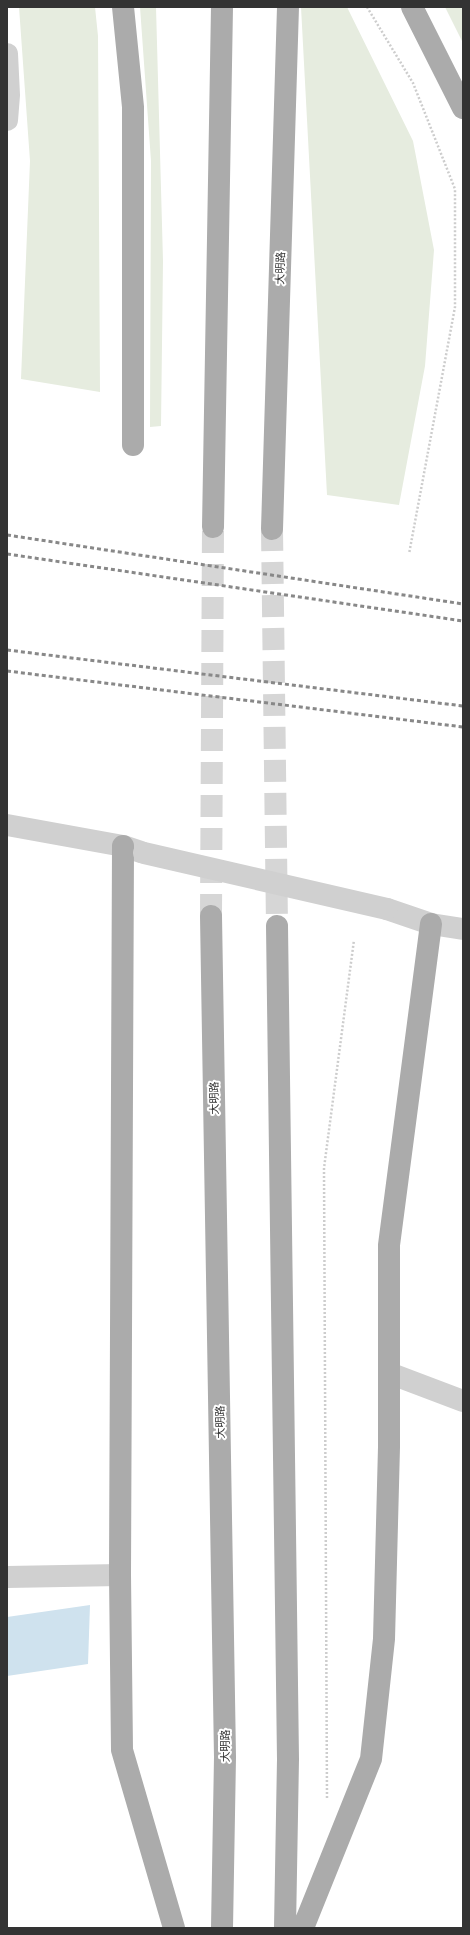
<svg xmlns="http://www.w3.org/2000/svg" width="470" height="1935" viewBox="0 0 470 1935" font-family="Cabin,'Noto Sans SC',sans-serif">
<style>
.green{fill:#e6ecdf}
.water{fill:#cfe2ee}
.lines{fill:none;stroke-linecap:round;stroke-linejoin:round}
.major-tunnel{stroke:#d6d6d6;stroke-width:22;stroke-dasharray:22 11;stroke-linecap:butt}
.path{stroke:#cdcdcd;stroke-width:2.5;stroke-dasharray:2 2;stroke-linecap:butt}
.minor{stroke:#d0d0d0;stroke-width:22}
.major{stroke:#ababab;stroke-width:22}
.rail{stroke:#888;stroke-width:3;stroke-dasharray:4 3;stroke-linecap:butt}
.minor-bridge{stroke:#d0d0d0;stroke-width:22}
.labels{text-anchor:middle;stroke-width:4;stroke-linejoin:round;paint-order:stroke}
.street-label{font-size:11px;fill:#333;stroke:#fff}
</style>
<rect width="100%" height="100%" fill="#fff"/>
<!-- green -->
<path class="green" d="M19,7h76l3,29 2,356 -79,-13 9,-218z
M140,7h16l7,254 -2,165 -11,1 1,-266z
M301,7h46l66,134 21,109 -9,116 -26,139 -72,-10z
M445,7h18v36z"/>
<!-- water -->
<path class="water" d="M90,1605l-2,59 -81,12v-59z"/>
<g class="lines">
<!-- major-tunnel -->
<path class="major-tunnel" d="M272,529l5,397
M211,916l2,-389"/>
<!-- path -->
<path class="path" d="M367,7l46,76 42,106v118l-46,247
M327,1798l-3,-630 30,-228"/>
<!-- minor -->
<path class="minor" d="M7,54l2,41 -2,25
M7,825l116,21 18,6
M387,909l44,15 32,5
M389,1373l74,28
M7,1577l113,-2"/>
<!-- major -->
<path class="major" d="M123,7l10,100v338
M412,7l51,101
M213,527l9,-520
M272,529l16,-522
M123,846l-3,729 2,175 52,178
M211,916l14,841 -3,171
M277,926l11,833 -3,169
M303,1928l68,-169 13,-120 5,-192v-202l42,-321"/>
<!-- rail -->
<path class="rail" d="M7,535l456,69
M7,554l456,67
M7,650l456,56
M7,671l456,56"/>
<!-- minor-bridge -->
<path class="minor-bridge" d="M144,853l243,56"/>
</g>
<g class="labels">
<!-- street labels -->
<g class="street-label">
<text transform="translate(280 268) rotate(-88)" y="4">大明路</text>
<text transform="translate(214 1098) rotate(-91)" y="4">大明路</text>
<text transform="translate(220 1422) rotate(-91)" y="4">大明路</text>
<text transform="translate(225 1746) rotate(-90)" y="4">大明路</text>
</g>
</g>
<!-- border -->
<rect width="470" height="1935" fill="none" stroke="#333333" stroke-width="16"/>
</svg>
